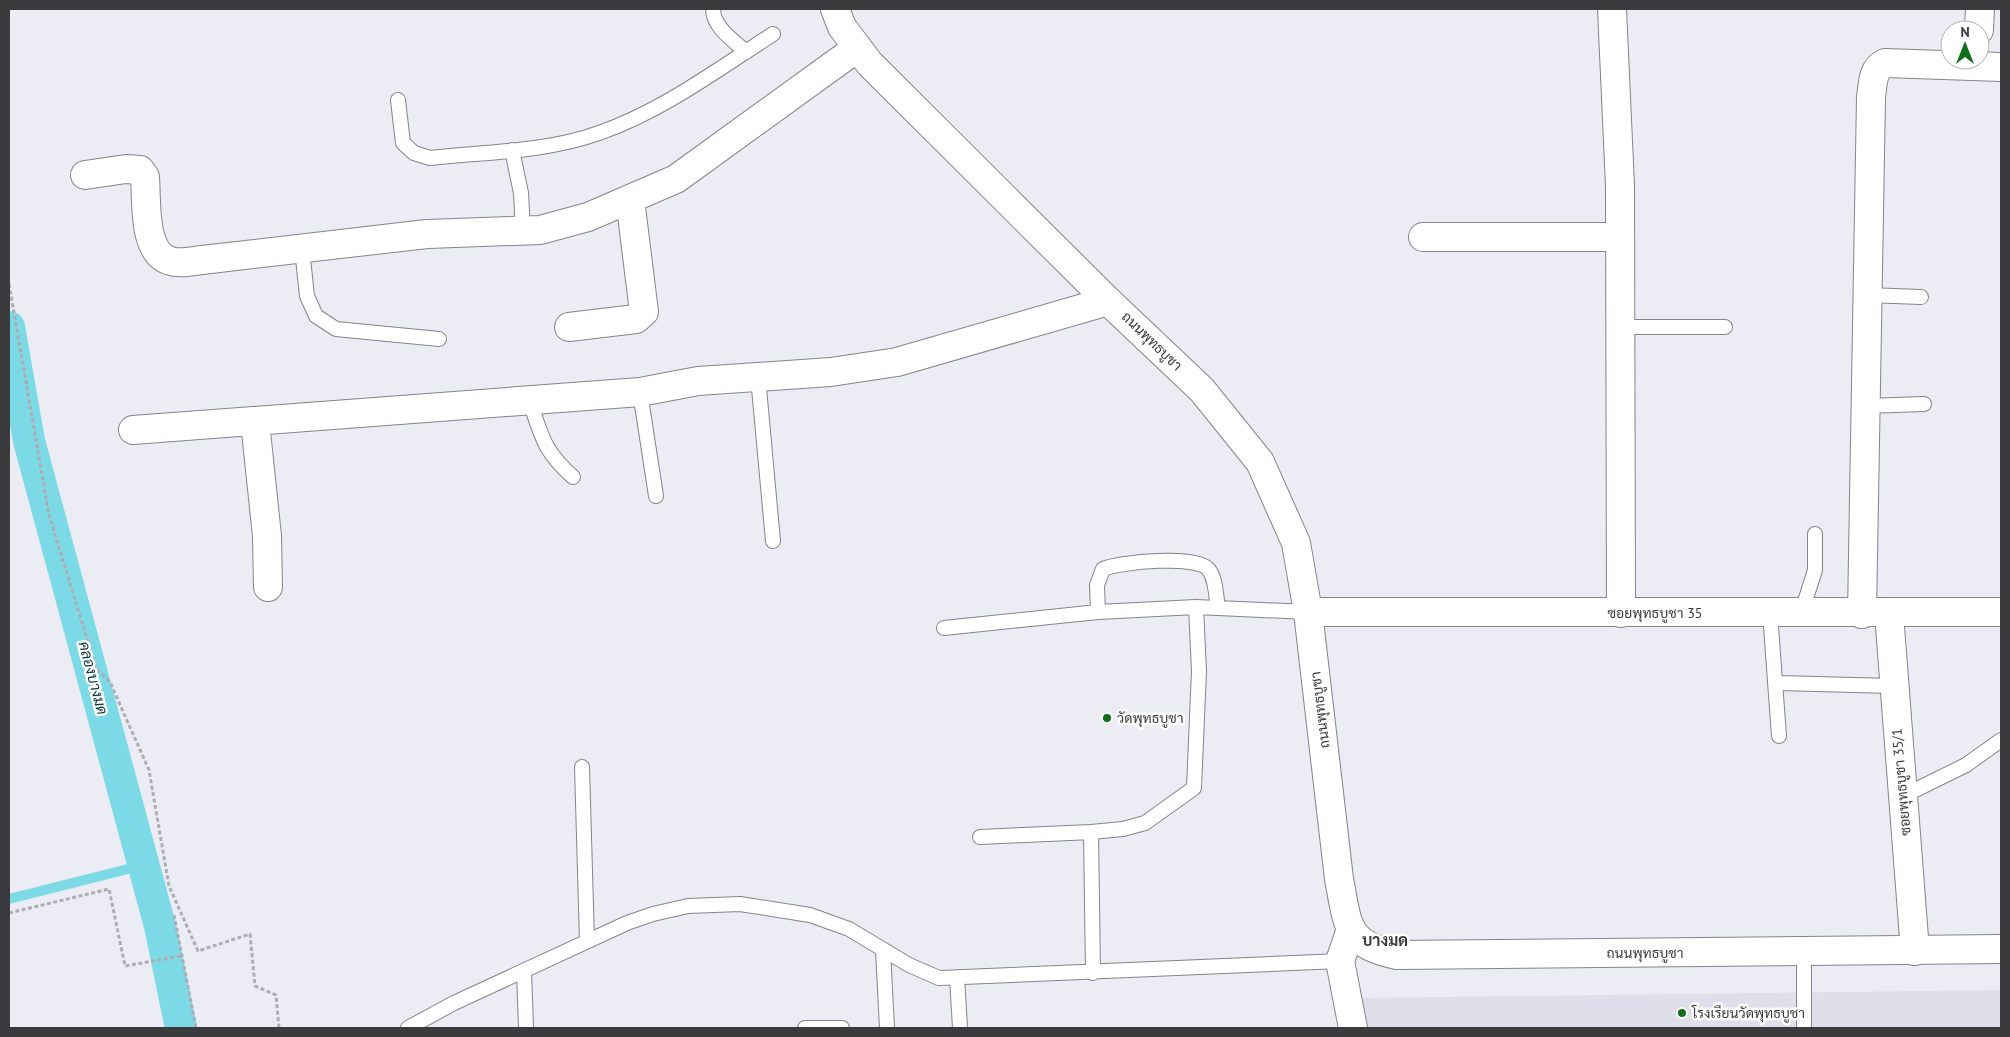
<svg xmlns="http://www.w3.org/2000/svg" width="2010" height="1037" viewBox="0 0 2010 1037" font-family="'PT Sans',Sarabun,sans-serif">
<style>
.built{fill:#dfdfec}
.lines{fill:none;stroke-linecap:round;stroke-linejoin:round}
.stream{stroke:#7cd9e6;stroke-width:10}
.canal{stroke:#7cd9e6;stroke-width:32}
.lane-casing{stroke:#84848b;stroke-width:16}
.street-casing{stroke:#84848b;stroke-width:30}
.secondary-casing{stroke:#84848b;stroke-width:30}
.path{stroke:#adadb3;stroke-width:3;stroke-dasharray:4 2.5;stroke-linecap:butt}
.lane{stroke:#fff;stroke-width:14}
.street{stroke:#fff;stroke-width:28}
.secondary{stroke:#fff;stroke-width:28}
.poi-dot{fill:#106d19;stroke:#fff;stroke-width:2}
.labels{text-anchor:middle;stroke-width:5;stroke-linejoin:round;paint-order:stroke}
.street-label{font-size:14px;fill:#3b3b3e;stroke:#fff}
.poi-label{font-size:14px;fill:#3b3b3e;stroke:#fff;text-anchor:start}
.water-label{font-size:15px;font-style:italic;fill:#07363c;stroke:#fff}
.quarter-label{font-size:16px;font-weight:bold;fill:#3b3b3e;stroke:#fff}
</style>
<rect width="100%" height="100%" fill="#ececf4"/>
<!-- built -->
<path class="built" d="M2001,990v38h-635l-7,-30z"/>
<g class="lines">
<!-- stream -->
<path class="stream" d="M9,899l135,-34"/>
<!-- canal -->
<path class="canal" d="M9,327l20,114 131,485 21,102"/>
<!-- lane casing -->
<g class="lane-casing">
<path id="lane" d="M713,9c0,18 20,31 33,43
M398,100l5,43 11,10 16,5c56,-6 116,-6 169,-25 63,-22 118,-63 174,-99
M512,150l9,43 2,37
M302,249l5,47 9,20 20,13 103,10
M1867,295l54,2
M1620,327h105
M758,377l15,164
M640,392l16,104
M529,399c13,37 13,50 44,78
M1866,406l58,-2
M1098,612l-1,-27 6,-16c17,-7 95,-15 106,1 7,9 7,27 9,38
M1770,613l9,123
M1801,614l14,-44v-36
M944,628l154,-16 98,-5
M1775,683l118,3
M582,767l5,174
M1903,796l63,-31 35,-25
M980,837l111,-5
M883,950l4,78
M1804,952v76
M524,971l2,57
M1093,973l-2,-141 32,-3 22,-6 49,-35 5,-117 -3,-64 112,5
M957,977l3,51
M408,1028l46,-25 173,-80 26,-9 35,-8 52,-2 70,11 39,14 60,36 30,13 401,-17
M805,1028h37"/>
</g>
<!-- street casing -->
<g class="street-casing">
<path id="street" d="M1612,9l8,177 1,427
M1979,30l1,-21
M85,175l41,-6 14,1 5,7c2,23 -3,77 26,84 8,3 22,0 31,-1l225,-26 113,-4 48,-13 88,-38 181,-131
M1423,237h197
M569,327l67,-8 8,-7 -14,-113
M255,422l12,114 1,51
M133,430l507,-38 58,-11 133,-9 66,-10 211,-61
M1308,612h693
M1862,614l9,-517c2,-13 1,-28 14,-34l116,4
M1889,614l26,337
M1351,929l-11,32 13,67"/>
</g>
<!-- secondary casing -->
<g class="secondary-casing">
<path id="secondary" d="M835,9l7,18 28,37 238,237 94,89 58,72 36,81 12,69 31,267c9,46 6,65 58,76l604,-6"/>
</g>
<!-- path -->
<path class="path" d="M9,284l40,231 47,153 14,14 39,88 20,116 29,65 52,-17 5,52 21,9 3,33
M9,913l100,-24 16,77 56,-10
M174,915l22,113"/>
<!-- lane -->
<use href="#lane" class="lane"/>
<!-- street -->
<use href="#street" class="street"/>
<!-- secondary -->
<use href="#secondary" class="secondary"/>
</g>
<!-- markers -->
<g class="poi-dot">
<circle cx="1107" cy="718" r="5"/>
<circle cx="1682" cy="1013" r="5"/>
</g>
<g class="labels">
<!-- street labels -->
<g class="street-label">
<text transform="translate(1152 341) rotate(44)" y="5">ถนนพุทธบูชา</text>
<text x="1655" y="618">ซอยพุทธบูชา 35</text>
<text transform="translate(1320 710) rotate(-97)" y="5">ถนนพุทธบูชา</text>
<text transform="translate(1901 782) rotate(-95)" y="5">ซอยพุทธบูชา 35/1</text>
<text x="1645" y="958">ถนนพุทธบูชา</text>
</g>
<!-- poi labels -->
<g class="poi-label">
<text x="1117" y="723">วัดพุทธบูชา</text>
<text x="1692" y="1018">โรงเรียนวัดพุทธบูชา</text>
</g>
<!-- water labels -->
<g class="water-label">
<text transform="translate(93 678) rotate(75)" y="5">คลองบางมด</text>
</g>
<!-- quarter labels -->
<g class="quarter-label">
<text x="1385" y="946">บางมด</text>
</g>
</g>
<!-- border -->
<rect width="2010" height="1037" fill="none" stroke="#3b3b3e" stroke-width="20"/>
<!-- north arrow -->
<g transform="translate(1965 45)"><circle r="24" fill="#ffffff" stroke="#b1b1b2"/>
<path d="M0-4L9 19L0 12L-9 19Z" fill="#106d19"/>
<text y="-8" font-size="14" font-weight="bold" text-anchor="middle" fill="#3b3b3e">N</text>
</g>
</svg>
